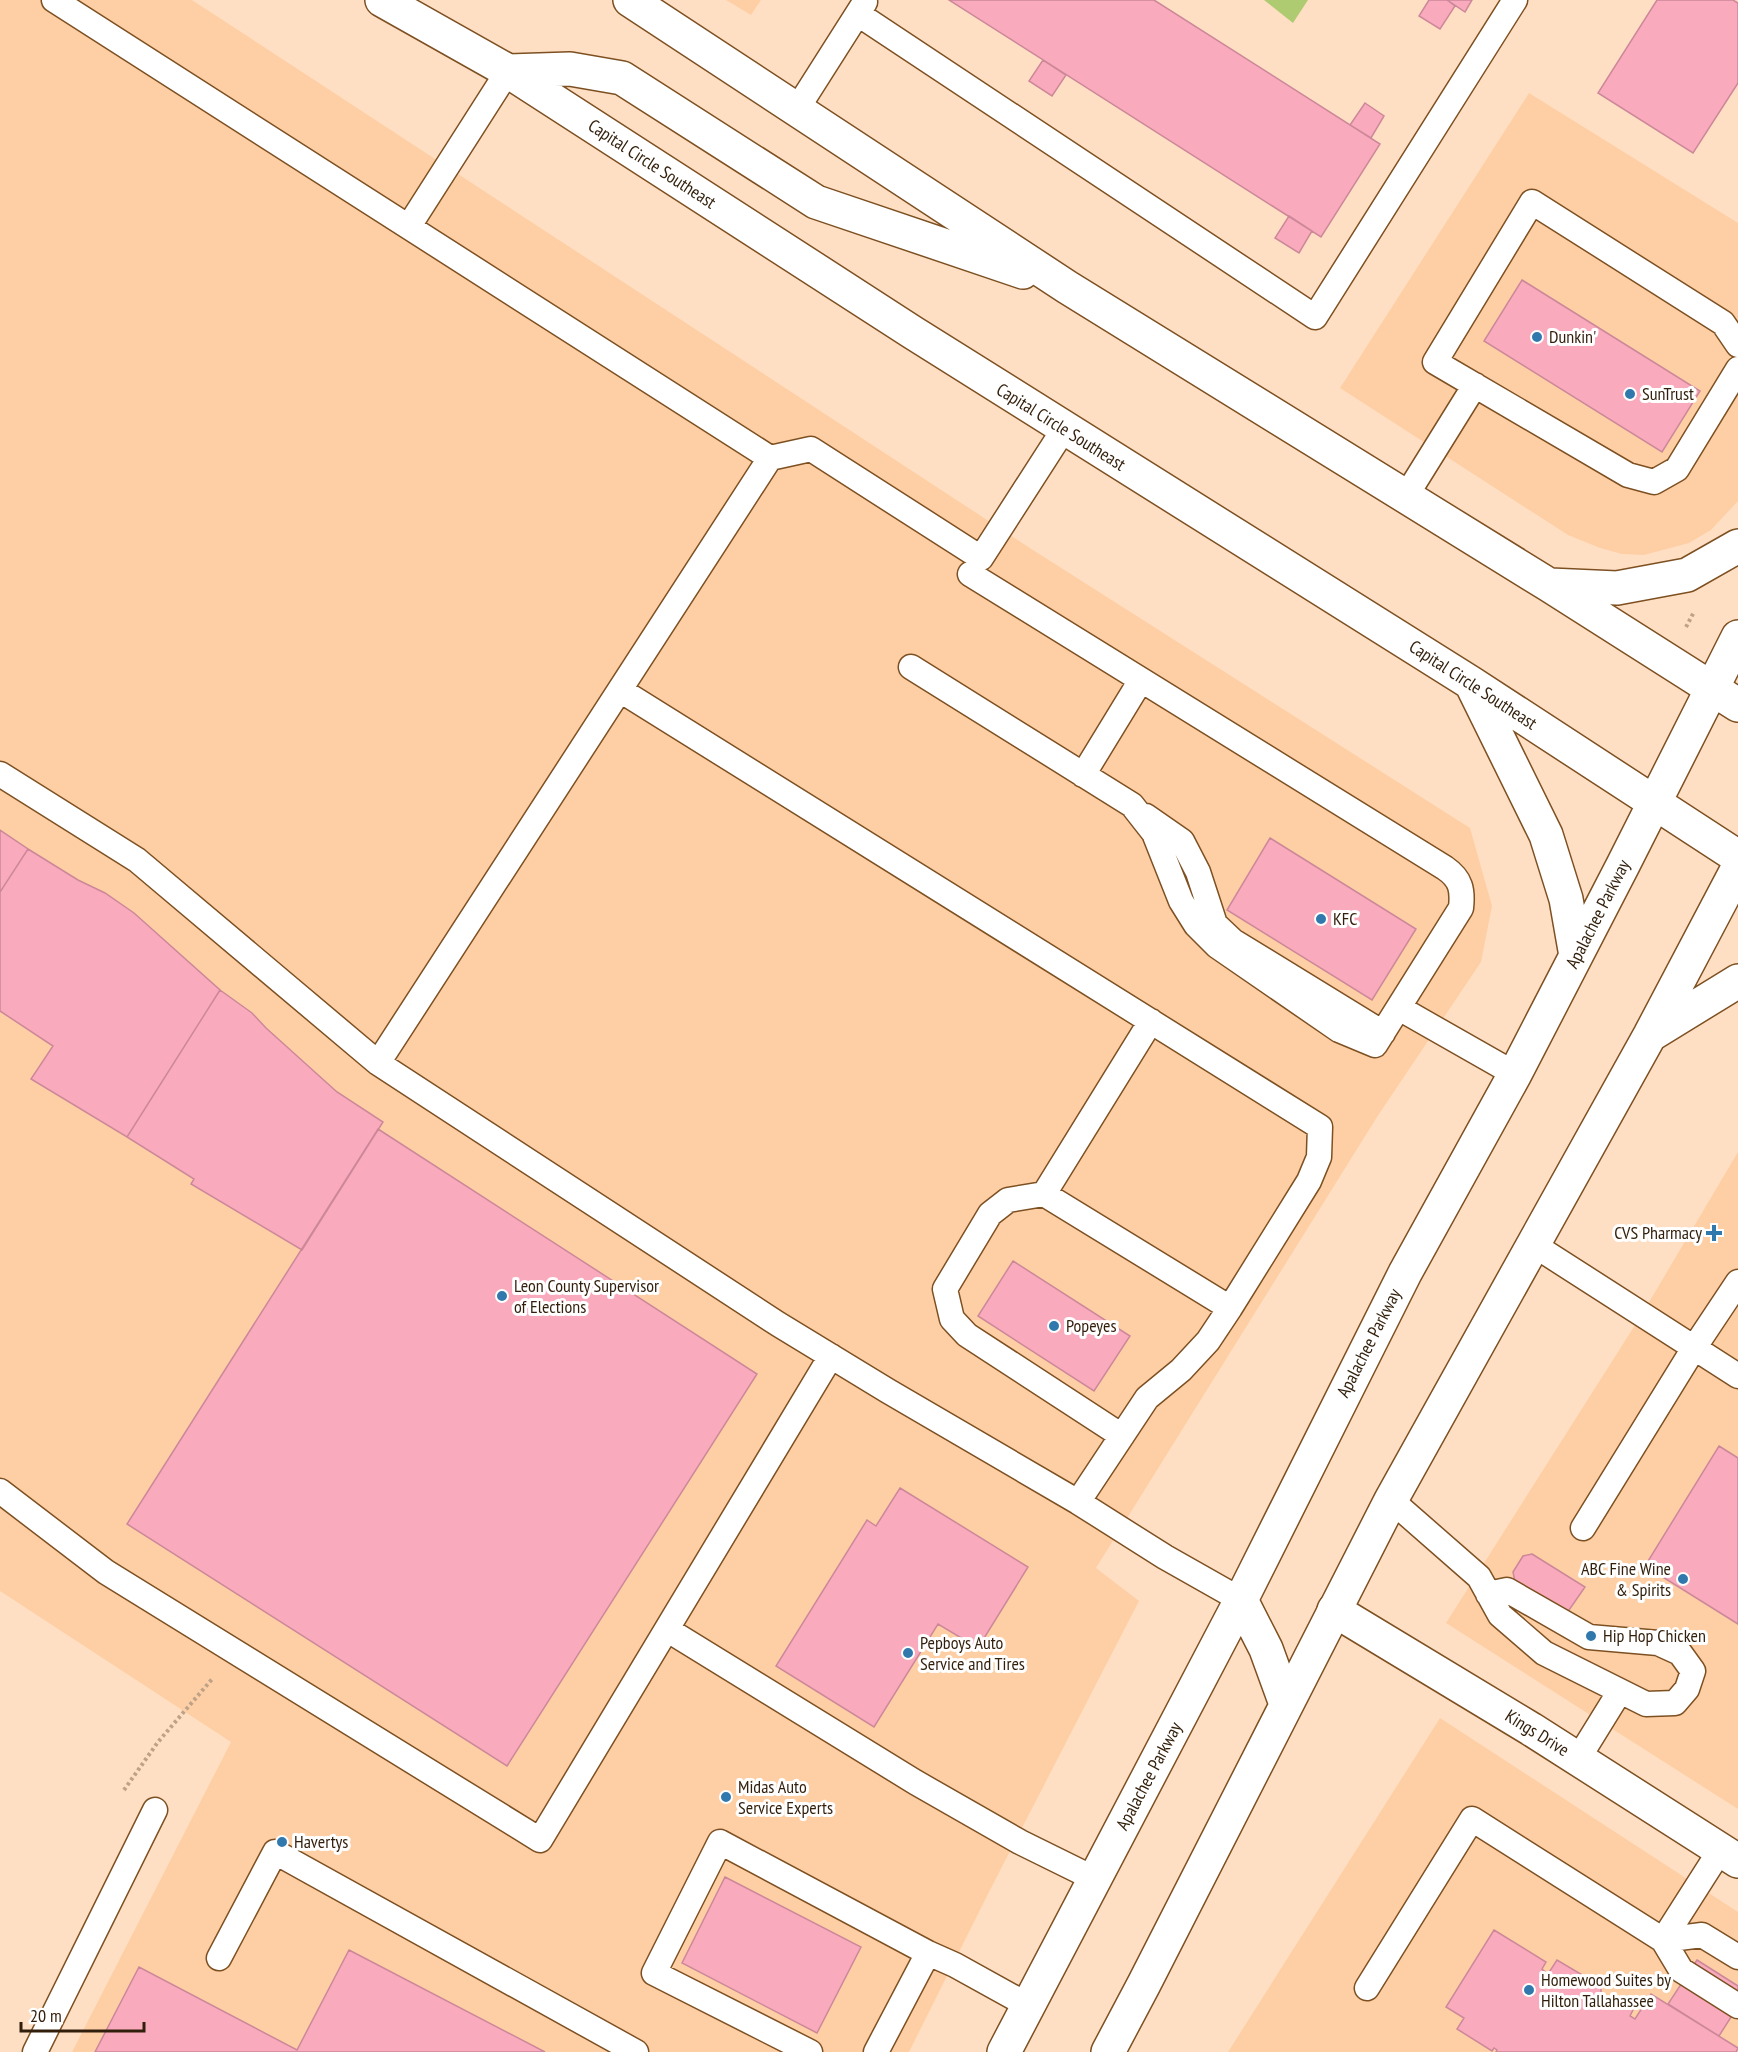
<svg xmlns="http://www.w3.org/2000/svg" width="1738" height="2052" viewBox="0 0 1738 2052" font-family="'PT Sans Narrow',sans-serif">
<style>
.built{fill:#fecfa5}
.water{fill:#afcb72}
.building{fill:#faaabd;stroke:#c89;stroke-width:1.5}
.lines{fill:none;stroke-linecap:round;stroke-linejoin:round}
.lane-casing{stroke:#7d5022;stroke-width:27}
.street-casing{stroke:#7d5022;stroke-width:36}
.primary-casing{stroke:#7d5022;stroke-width:36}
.path{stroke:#bea288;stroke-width:4;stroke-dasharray:3 3;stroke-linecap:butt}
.lane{stroke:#fff;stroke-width:24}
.street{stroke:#fff;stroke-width:33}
.primary{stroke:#fff;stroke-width:33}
.poi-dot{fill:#3179ad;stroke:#fff;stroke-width:2}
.labels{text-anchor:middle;stroke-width:6;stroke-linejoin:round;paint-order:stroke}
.street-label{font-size:18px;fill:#321f0b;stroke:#fff}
.poi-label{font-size:18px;fill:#321f0b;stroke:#fff;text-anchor:start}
</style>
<rect width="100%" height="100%" fill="#ffdfc3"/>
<!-- built -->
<path class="built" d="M0,0h192l841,550 437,278 22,78 -11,56 -104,155 -281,451 43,33 -149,289 -81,162h-837l159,-310 -231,-151z
M726,0h35l-10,15z
M1529,93l209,130v278l-27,29 -22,13 -45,12 -22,-1 -22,-6 -32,-13 -228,-147z
M1738,1152v657l-292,-186 196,-309z
M1440,1718l298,194v140h-510z"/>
<!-- water -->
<path class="water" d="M1264,0h44l-15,23z"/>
<!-- building -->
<path class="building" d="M949,0h205l226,144 -59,93z
M1429,0h18l8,6 -15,23 -21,-13z
M1447,0h25l-7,12z
M1657,0h76l5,3v80l-45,70 -95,-60z
M1043,60l23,15 -14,21 -23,-15z
M1365,103l19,13 -13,22 -21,-13z
M1289,216l23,15 -13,22 -24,-15z
M1522,280l178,111 -38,61 -178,-111z
M0,830l28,19 -28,43z
M1270,838l146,91 -44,71 -145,-90z
M28,849l50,31 27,13 29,20 86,77 -93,147 -96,-58 22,-33 -53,-35v-119z
M220,990l32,23 14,15 71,64 46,30 -81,128 -111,-66 3,-5 -67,-42z
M378,1129l379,245 -250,392 -380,-242z
M1013,1261l117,75 -36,55 -116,-75z
M1719,1446l19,12v166l-93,-58z
M900,1488l128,79 -50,81 -40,-24 -64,103 -98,-61 91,-146 9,6z
M1532,1554l53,33 -18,26 -52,-31 -2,-10 10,-16z
M725,1877l136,70 -44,86 -135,-70z
M1494,1930l52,32 -4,7 6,5 9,-14 44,26v10l14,8 3,-6 16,10 -4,8 5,3 16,-25 87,54 -2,4h-240l1,-2 -3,-2 -2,3 -35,-22 7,-11 -18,-11z
M349,1950l196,102h-450l44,-85 158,83z
M1697,1960l41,26v20l-19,30 -51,-32z"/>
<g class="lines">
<!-- lane casing -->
<g class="lane-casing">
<path id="lane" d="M54,0l716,458 41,-9 170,109 83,-129
M858,14l457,303 200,-317
M797,109l68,-107
M409,226l99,-155
M1738,345l-15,-22 -191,-121 -97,160 193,113 26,7 23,-13 61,-100
M1406,496l69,-111
M911,667l221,138 22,28 27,68 15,24 21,21 122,84 36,15 86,-137c2,-18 0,-29 -16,-40l-475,-294
M620,690l700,437 -1,30 -10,24 -79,127 -22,33 -27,29 -34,28 -69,104
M0,774l137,86 241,203 400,261 110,67 190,111 87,55 76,43
M1083,775l58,-95
M1146,816l36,25 16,31 17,52 18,17 150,92
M1399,1008l116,66
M378,1063l392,-605
M1044,1194l107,-173
M1534,1245l204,131
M1122,1436l-155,-101 -15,-16 -7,-30 45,-75 18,-14 36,-6 186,114
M0,1491l106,81 434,268 291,-484
M1391,1500l88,77 21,38 44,38 102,51 29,-1 12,-14 6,-18 -13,-18 -22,-10 -69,-6 -82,-47 -19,4
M1583,1528l111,-180 44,-66
M668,1630l247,152 105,60 75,37
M1578,1759l42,-68
M1721,1849l-58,91 18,30 57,36
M219,1958l56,-106 361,200
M1367,1988l105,-169 191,121 39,-5 36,22
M35,2052l120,-242
M810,2052l-156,-79 66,-131 208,111 27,12 74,41
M876,2052l52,-99"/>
</g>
<!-- street casing -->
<g class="street-casing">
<path id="street" d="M1334,1610l197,119 207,132"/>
</g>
<!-- primary casing -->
<g class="primary-casing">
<path id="primary" d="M382,0l126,71 404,261 559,351 267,174
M630,0l437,287 482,298 189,120
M508,71l62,-2 52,9 194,124 207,70
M1550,585l67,3 70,-13 51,-29
M1472,685l74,150 20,64 10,57
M1652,1034l86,-53
M1241,1600l25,49 20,55
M1004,2052l237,-452 164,-327 110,-199 108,-209 115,-228
M1108,2052l36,-68 247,-484 259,-465 88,-167"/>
</g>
<!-- path -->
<path class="path" d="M1686,627l8,-15
M124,1790l34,-48 55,-64"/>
<!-- lane -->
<use href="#lane" class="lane"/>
<!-- street -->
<use href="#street" class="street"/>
<!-- primary -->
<use href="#primary" class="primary"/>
</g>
<!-- markers -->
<g class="poi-dot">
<circle cx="1537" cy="337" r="6"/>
<circle cx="1630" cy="394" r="6"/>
<circle cx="1321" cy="919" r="6"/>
<path d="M1711 1224h6v6h6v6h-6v6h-6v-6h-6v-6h6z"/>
<circle cx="502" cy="1296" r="6"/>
<circle cx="1054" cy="1326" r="6"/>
<circle cx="1683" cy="1579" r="6"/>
<circle cx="1591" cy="1636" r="6"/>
<circle cx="908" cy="1653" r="6"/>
<circle cx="726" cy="1797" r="6"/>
<circle cx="282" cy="1842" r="6"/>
<circle cx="1529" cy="1990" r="6"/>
</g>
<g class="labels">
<!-- street labels -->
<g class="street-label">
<text transform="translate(652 164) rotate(33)" y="6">Capital Circle Southeast</text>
<text transform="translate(1061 427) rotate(32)" y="6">Capital Circle Southeast</text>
<text transform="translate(1473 685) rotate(33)" y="6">Capital Circle Southeast</text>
<text transform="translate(1598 914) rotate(-63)" y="6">Apalachee Parkway</text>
<text transform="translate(1369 1343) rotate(-63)" y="6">Apalachee Parkway</text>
<text transform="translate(1537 1733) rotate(32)" y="6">Kings Drive</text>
<text transform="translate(1149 1776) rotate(-62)" y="6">Apalachee Parkway</text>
</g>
<!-- poi labels -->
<g class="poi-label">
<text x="1549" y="343">Dunkin'</text>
<text x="1642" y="400">SunTrust</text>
<text x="1333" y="925">KFC</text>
<text x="1702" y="1239" text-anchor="end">CVS Pharmacy</text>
<text x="514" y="1292">Leon County Supervisor<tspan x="514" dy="21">of Elections</tspan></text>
<text x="1066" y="1332">Popeyes</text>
<text x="1671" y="1575" text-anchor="end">ABC Fine Wine<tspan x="1671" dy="21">&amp; Spirits</tspan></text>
<text x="1603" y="1642">Hip Hop Chicken</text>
<text x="920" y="1649">Pepboys Auto<tspan x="920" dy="21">Service and Tires</tspan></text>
<text x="738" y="1793">Midas Auto<tspan x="738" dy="21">Service Experts</tspan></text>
<text x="294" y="1848">Havertys</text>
<text x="1541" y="1986">Homewood Suites by<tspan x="1541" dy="21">Hilton Tallahassee</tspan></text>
</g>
</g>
<!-- scale -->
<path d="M21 2022v9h123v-9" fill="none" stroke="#321f0b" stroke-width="3"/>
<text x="30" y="2022" font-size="18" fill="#321f0b" stroke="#ffffff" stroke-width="4.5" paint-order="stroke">20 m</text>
</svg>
